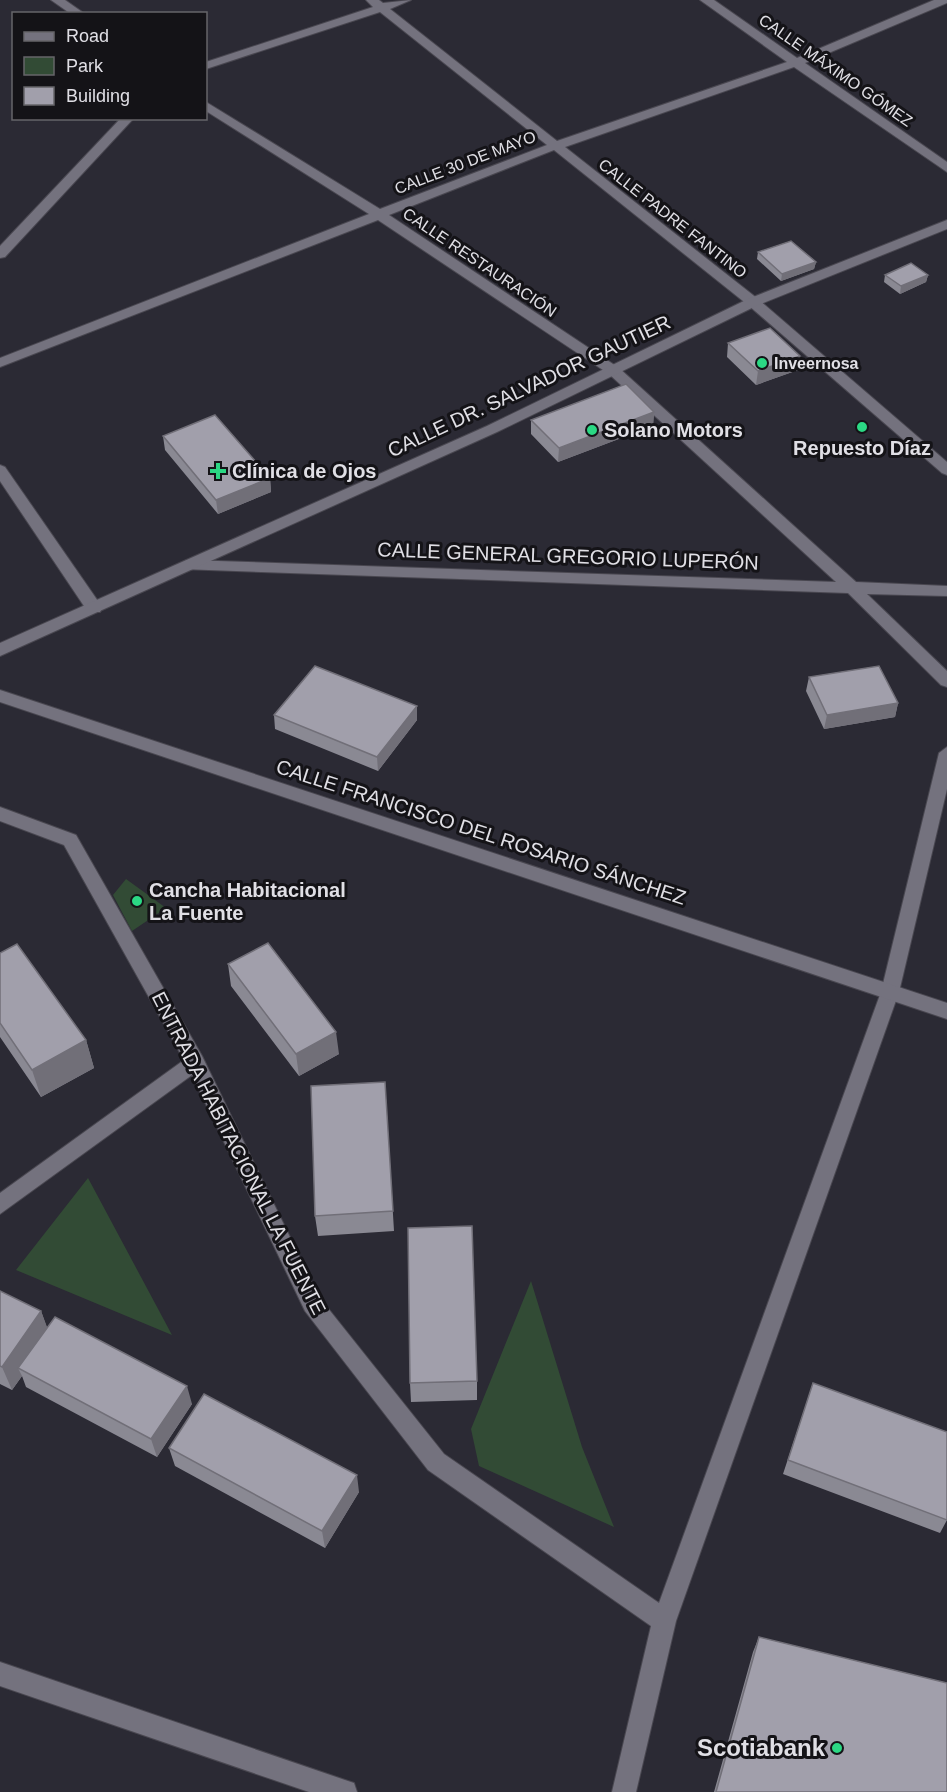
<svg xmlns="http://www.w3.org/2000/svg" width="947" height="1792" viewBox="0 0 947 1792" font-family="Helvetica,sans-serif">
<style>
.green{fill:#324b35}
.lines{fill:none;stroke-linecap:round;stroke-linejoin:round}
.lane-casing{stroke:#494750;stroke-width:2}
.street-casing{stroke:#494750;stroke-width:2}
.secondary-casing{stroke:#494750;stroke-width:2}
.lane{fill:#74727e;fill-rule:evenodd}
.street{fill:#74727e;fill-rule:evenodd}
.secondary{fill:#74727e;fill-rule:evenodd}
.wall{fill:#8a8993}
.shaded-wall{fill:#716f78}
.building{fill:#a19fab;stroke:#716f78;stroke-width:1.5}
.poi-dot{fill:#2bd884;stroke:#141317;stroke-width:2}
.labels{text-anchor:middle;stroke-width:6;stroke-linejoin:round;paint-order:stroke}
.far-street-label{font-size:16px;fill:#e0dfe5;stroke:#141317}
.far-poi-label{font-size:16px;font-weight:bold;fill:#e0dfe5;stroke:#141317;text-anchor:start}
.street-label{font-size:20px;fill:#e0dfe5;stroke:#141317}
.poi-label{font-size:20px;font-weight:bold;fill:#e0dfe5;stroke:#141317;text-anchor:start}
.near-poi-label{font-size:24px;font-weight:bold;fill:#e0dfe5;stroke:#141317;text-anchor:end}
</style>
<rect width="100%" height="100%" fill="#2b2a34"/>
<!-- green -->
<path class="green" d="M126,879l40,29 -34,23 -19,-36z
M88,1178l84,157 -156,-65z
M531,1281l51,166 32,80 -135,-61 -8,-37z"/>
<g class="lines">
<!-- lane casing -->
<g class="lane-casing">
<path id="lane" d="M0,465l5,2 95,137 2,4 -2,4h-12l-88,-131z"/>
</g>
<!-- street casing -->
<g class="street-casing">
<path id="street" d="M51,0h14l20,14h-14z
M366,0h13l4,3 28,-3 -21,9 167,132 230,-79 -87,-62h14l83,58 137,-58h13v3l-142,60 142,99v10l-153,-105 -229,80 193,152 189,163v13l-5,-2 -194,-168 -194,-155 -165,65 230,153 237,214 91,4v10l-80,-2 80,77v16l-6,-2 -93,-92 -667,-24 -2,-4 8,-5 649,22 -227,-208 -231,-154 -378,147v-9l369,-144 -163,-103v-9l174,107 167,-64 -167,-133 -174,57v-7l167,-55z
M121,118h13l-129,139 -5,1v-12z
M947,747v42l-48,203 -223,629 -40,171h-24l39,-166 -223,-156 -123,-159 -113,-236 -192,139v-21l184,-133 -120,-215 -64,-24v-14l76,28 126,221 117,241 125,157 215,149 222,-611 58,-239z
M0,1662l345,118 9,3 3,9h-48l-309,-106z"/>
</g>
<!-- secondary casing -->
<g class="secondary-casing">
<path id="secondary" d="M947,220v9l-189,76 -261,127 -497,224v-13l487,-217 261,-127z
M0,690l947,313v16l-947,-317z"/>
</g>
<!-- lane -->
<use href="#lane" class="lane"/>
<!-- street -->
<use href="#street" class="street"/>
<!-- secondary -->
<use href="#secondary" class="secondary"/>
</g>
<!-- wall -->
<path class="wall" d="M758,252l58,10 -2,7 -33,12 -24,-22z
M885,275h43l-2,7 -26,12 -16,-12z
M728,343l70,27 -42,15 -29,-28z
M654,412l-1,14 -95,36 -27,-28v-14z
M163,436l107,42 1,14 -53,22 -53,-64z
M809,677l89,26 -3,14 -71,12 -18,-38z
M274,715l143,5 -39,51 -103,-42z
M0,953l86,87 8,28 -53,29 -41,-60z
M228,964l111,90 -40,22 -68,-90z
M385,1082l9,149 -76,5 -3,-20z
M0,1291l41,20 6,17 145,76 -35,53 -131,-70 -4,-11 -10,14 -12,-6z
M477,1381v19l-66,2 -1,-19z
M813,1383l134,137 -7,13 -157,-59z
M169,1448l190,44 -34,56 -150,-82z
M759,1637l188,155h-233l39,-140z"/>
<!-- shaded-wall -->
<path class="shaded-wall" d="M816,262l-2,7 -33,12 1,-7z
M928,275l-2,7 -26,12 1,-8z
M800,356l-2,14 -42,15 2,-14z
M654,412l-1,14 -95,36 1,-14z
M270,478l1,14 -53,22 -2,-14z
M898,703l-3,14 -71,12 3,-14z
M417,706v14l-39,51 -1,-14z
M336,1032l3,22 -40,22 -3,-22z
M86,1040l8,28 -53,29 -9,-27z
M41,1311l9,24 -32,33 4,8 -10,14 -10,-23z
M187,1386l5,18 -35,53 -6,-18z
M357,1475l2,17 -34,56 -3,-17z"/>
<!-- building -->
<path class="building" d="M791,241l25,21 -34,12 -24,-22z
M911,263l17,12 -27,11 -16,-11z
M770,328l30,28 -42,15 -30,-28z
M626,384l28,28 -95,36 -28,-28z
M215,415l55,63 -54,22 -53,-64z
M315,666l102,40 -40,51 -103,-42z
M879,666l19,37 -71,12 -18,-38z
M268,943l68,89 -40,22 -68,-90z
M17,944l69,96 -54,30 -32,-47v-70z
M385,1082l8,129 -78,5 -4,-130z
M472,1226l5,155 -67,2 -2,-155z
M0,1291l41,20 -39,56 -2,-1z
M55,1317l132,69 -36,53 -133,-71z
M813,1383l134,49v88l-159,-60z
M204,1394l153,81 -35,56 -153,-83z
M759,1637l188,46v109h-231z"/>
<!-- markers -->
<g class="poi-dot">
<circle cx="762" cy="363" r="6"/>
<circle cx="862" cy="427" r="6"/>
<circle cx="592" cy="430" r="6"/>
<path d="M215 462h6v6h6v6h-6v6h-6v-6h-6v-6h6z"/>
<circle cx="137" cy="901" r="6"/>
<circle cx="837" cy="1748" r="6"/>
</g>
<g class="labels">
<!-- far-street labels -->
<g class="far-street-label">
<text transform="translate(836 70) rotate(35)" y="6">CALLE MÁXIMO GÓMEZ</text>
<text transform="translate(465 162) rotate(-21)" y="6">CALLE 30 DE MAYO</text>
<text transform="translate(673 218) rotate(38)" y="6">CALLE PADRE FANTINO</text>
<text transform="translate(480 262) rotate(34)" y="6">CALLE RESTAURACIÓN</text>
</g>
<!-- far-poi labels -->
<g class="far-poi-label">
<text x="774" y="369">Inveernosa</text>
</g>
<!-- street labels -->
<g class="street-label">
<text transform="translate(529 386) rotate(-25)" y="7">CALLE DR. SALVADOR GAUTIER</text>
<text transform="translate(568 556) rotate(2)" y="7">CALLE GENERAL GREGORIO LUPERÓN</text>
<text transform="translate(481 832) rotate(18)" y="7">CALLE FRANCISCO DEL ROSARIO SÁNCHEZ</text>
<text transform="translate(239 1153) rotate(63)" y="7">ENTRADA HABITACIONAL LA FUENTE</text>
</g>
<!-- poi labels -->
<g class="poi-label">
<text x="604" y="437">Solano Motors</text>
<text x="862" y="455" text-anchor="middle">Repuesto Díaz</text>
<text x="232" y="478">Clínica de Ojos</text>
<text x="149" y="897">Cancha Habitacional<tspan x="149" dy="23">La Fuente</tspan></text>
</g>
<!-- near-poi labels -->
<g class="near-poi-label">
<text x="825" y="1756">Scotiabank</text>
</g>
</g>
<!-- legend -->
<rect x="12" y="12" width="195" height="108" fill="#141317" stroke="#666569" stroke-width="1.5"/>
<rect x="24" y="32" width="30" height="9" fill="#74727e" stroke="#666569" stroke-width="1.5"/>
<text x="66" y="42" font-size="18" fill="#e0dfe5">Road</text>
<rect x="24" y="57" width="30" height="18" fill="#324b35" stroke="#666569" stroke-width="1.5"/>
<text x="66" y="72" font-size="18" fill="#e0dfe5">Park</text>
<rect x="24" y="87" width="30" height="18" fill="#a19fab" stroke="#666569" stroke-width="1.5"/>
<text x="66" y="102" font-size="18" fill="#e0dfe5">Building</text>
</svg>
